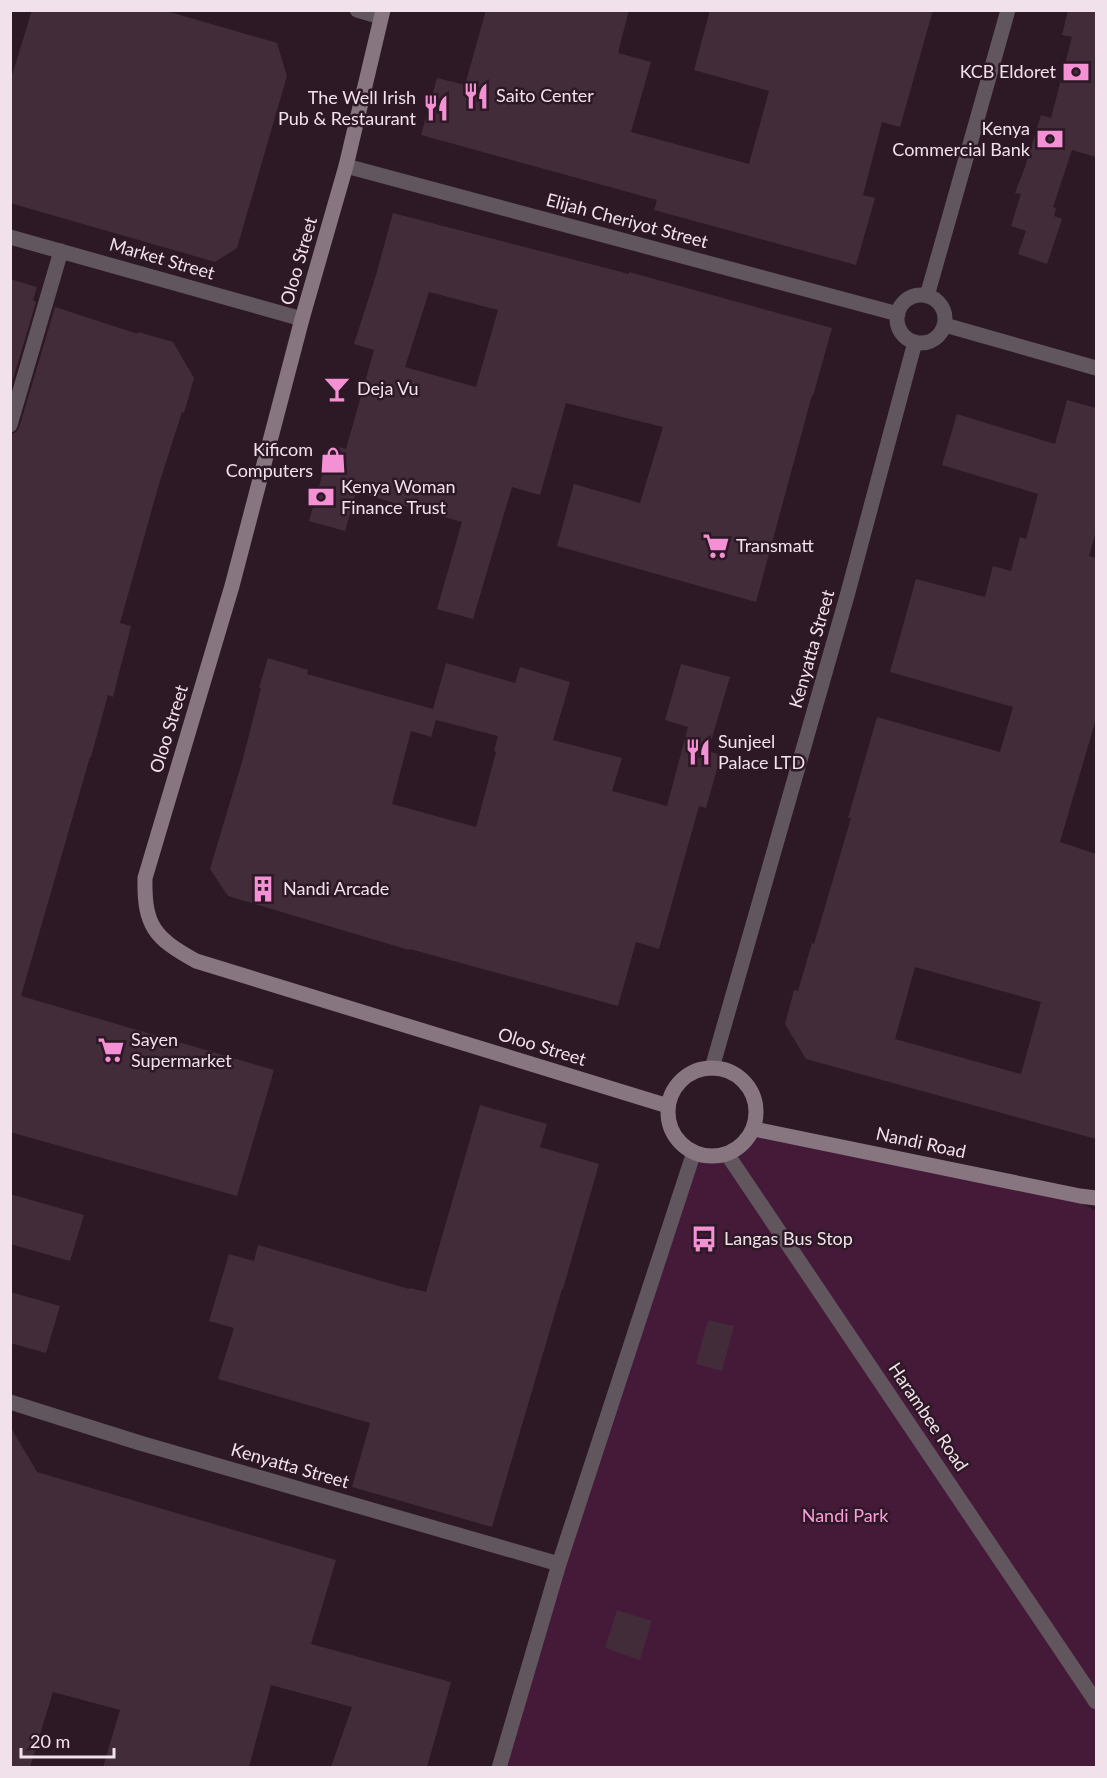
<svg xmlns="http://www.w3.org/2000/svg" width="1107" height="1778" viewBox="0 0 1107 1778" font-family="Lato,sans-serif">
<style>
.green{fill:#451938}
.building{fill:#422c3a;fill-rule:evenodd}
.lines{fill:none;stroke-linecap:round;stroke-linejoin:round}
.street{stroke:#61565d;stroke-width:15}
.secondary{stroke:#877580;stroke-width:15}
.labels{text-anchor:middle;stroke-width:5;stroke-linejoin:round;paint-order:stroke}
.poi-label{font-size:18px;fill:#f0e1ea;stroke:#2d1826;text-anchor:start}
.street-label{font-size:18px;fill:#f0e1ea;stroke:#2d1826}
.park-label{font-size:18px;fill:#fb9cdb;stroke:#2d1826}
</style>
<rect width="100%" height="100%" fill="#2d1826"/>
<!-- green -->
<path class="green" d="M759,1134l322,69 15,8v556l-595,1 63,-203 133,-405c35,3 39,-2 62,-26z"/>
<!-- building -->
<path class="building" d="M32,10h131l114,33 10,33 -50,172 -22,14 -205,-59v-121z
M486,10h143l-11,43 33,9 -20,70 118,32 20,-73 -75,-21 16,-60h223l-33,117 -18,-5 -19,73 12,3 -19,67 -202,-55 3,-10 -236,-65 16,-57 28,7z
M1068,10h28v147l-24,-7 -19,57 3,1 -2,8 8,3 -15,45 -29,-10 8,-23 -15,-5 10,-32 -6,-1 10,-26 16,-52 10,3 21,-81 -10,-2z
M393,213l236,61v-2l203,56 -19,68 -1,-1 -56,207 -199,-56 17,-62 66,19 23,-76 -97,-24 -26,92 -28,-8 -39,132 -36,-10 25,-87 -106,-30 -11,39 -36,-10 22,-76 15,4 28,-99 -20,-6 22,-69zM429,292l69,18 -22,77 -71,-20z
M10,279l27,8 -4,13 3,2 -26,87z
M55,307l83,27v-2l35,10 21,36 -10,35 -2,-1 -23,72 -39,139 11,3 -18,71 -5,-2 -17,62h-1l-69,239 253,74 -37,126 -227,-64v-697l6,-3 3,-4z
M1067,400l29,8v123l-7,25 7,2v161l-36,123 36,12v285l-290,-80 -21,-35 9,-34 4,1 14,-48 2,1 37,-126h-3l29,-101 123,35 13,-45 -123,-35 26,-93 69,18 8,-31 18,5 9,-34 6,2 12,-45 -96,-29 15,-51 98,30zM915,967l126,35 -20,72 -126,-35z
M268,658l40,12 -1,4 126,35 13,-46 69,20 5,-16 50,15 -17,58 69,18 -10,33 55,15 21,-79 -23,-7 16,-56 49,13 -22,74 13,4 -15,53 -7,-2 -40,143 -23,-7 -18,64 -208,-57 -1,1 -181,-54 -18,-27 32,-107 19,-74h-2zM436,720l62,16 -4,15 2,1 -20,75 -84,-23 19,-73 20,6z
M480,1105l67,19 -7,23 59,17 -36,125h-1l-70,238 -140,-40 18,-64 -152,-44 16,-51 -25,-7 20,-67 25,7 4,-16 151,44 1,-1 16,4z
M10,1194l74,21 -14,46 -60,-17z
M10,1292l50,14 -14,47 -36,-10z
M708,1320l26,6 -12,45 -26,-7z
M10,1426l27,46 299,88 -25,84 140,38 -24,85h-96l21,-60 -81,-22 -22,82h-146l17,-57 -67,-18 -23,75h-20z
M617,1610l35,11 -12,39 -35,-12z"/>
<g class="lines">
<!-- street -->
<path class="street" d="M357,10l24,7
M346,166l552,148
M10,237l292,82
M897 319a24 24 0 1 1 48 0a24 24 0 1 1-48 0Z
M927,296l81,-286
M945,325l151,43
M10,425l51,-174
M712,1068l135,-472 68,-254
M727,1154l369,548
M10,1402l130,41 419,121
M499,1768l60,-204 135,-412"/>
<!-- secondary -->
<path class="secondary" d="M383,10l-37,156 -44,153 -70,267 -87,292c-1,49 10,60 51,83l472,145
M668 1112a44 44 0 1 1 88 0a44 44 0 1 1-88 0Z
M754,1129l326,67 16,2"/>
</g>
<!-- icons -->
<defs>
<g id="bank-bare" transform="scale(2.07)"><path d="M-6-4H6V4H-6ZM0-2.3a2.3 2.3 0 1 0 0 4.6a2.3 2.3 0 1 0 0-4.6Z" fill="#f491d4" stroke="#2d1826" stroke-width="2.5" paint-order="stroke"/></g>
<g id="restaurant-bare" transform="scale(2.07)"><path d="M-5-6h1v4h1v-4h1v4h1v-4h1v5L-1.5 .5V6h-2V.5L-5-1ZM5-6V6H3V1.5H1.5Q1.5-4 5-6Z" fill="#f491d4" stroke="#2d1826" stroke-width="2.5" paint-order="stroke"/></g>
<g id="bar-bare" transform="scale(2.07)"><path d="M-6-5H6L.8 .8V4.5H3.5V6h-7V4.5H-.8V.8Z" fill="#f491d4" stroke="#2d1826" stroke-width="2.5" paint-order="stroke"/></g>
<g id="shop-bare" transform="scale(2.07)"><path d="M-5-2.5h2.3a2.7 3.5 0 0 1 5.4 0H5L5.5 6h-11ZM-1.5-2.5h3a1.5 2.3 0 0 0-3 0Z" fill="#f491d4" stroke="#2d1826" stroke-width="2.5" paint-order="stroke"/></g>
<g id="supermarket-bare" transform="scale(2.07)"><path d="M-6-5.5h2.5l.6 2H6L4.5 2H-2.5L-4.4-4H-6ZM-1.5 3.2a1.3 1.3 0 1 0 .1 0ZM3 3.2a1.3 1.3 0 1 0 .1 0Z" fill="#f491d4" stroke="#2d1826" stroke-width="2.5" paint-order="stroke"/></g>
<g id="building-bare" transform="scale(2.07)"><path d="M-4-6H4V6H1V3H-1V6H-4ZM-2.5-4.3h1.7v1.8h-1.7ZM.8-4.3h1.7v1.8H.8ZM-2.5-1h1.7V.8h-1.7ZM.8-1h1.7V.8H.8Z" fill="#f491d4" stroke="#2d1826" stroke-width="2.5" paint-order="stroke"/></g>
<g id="bus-bare" transform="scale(2.07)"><path d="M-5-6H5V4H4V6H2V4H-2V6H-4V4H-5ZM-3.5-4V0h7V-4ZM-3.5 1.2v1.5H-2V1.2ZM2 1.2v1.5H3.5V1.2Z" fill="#f491d4" stroke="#2d1826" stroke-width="2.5" paint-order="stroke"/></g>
</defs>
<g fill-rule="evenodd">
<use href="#bank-bare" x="1076" y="72"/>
<use href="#restaurant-bare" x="476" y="96"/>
<use href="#restaurant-bare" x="436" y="108"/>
<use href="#bank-bare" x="1050" y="139"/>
<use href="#bar-bare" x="337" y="389"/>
<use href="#shop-bare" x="333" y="460"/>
<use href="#bank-bare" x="321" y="497"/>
<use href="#supermarket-bare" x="716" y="546"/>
<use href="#restaurant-bare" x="698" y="752"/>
<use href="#building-bare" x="263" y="889"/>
<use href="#supermarket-bare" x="111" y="1050"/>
<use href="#bus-bare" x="704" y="1239"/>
</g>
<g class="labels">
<!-- poi labels -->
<g class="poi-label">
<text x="1056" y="78" text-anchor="end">KCB Eldoret</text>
<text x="496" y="102">Saito Center</text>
<text x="416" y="104" text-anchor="end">The Well Irish<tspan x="416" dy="21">Pub &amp; Restaurant</tspan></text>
<text x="1030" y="135" text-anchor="end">Kenya<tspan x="1030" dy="21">Commercial Bank</tspan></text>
<text x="357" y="395">Deja Vu</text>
<text x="313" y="456" text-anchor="end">Kificom<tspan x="313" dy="21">Computers</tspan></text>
<text x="341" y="493">Kenya Woman<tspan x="341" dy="21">Finance Trust</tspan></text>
<text x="736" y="552">Transmatt</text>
<text x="718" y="748">Sunjeel<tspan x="718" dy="21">Palace LTD</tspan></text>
<text x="283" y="895">Nandi Arcade</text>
<text x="131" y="1046">Sayen<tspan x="131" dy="21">Supermarket</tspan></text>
<text x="724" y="1245">Langas Bus Stop</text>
</g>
<!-- street labels -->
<g class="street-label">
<text transform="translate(627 221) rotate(15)" y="6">Elijah Cheriyot Street</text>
<text transform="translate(162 259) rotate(16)" y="6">Market Street</text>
<text transform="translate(299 261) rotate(-74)" y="6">Oloo Street</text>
<text transform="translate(812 649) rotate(-74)" y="6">Kenyatta Street</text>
<text transform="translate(169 729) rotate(-73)" y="6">Oloo Street</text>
<text transform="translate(542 1047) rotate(17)" y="6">Oloo Street</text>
<text transform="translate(921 1143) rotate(12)" y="6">Nandi Road</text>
<text transform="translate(928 1417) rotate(56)" y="6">Harambee Road</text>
<text transform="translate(290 1466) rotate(16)" y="6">Kenyatta Street</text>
</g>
<!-- park labels -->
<g class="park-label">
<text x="845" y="1522">Nandi Park</text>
</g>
</g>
<!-- border -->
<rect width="1107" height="1778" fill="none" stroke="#f0e1ea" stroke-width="24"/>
<!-- scale -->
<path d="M21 1748v9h93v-9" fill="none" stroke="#f0e1ea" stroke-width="3"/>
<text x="30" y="1748" font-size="18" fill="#f0e1ea" stroke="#2d1826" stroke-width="4.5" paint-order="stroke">20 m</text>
</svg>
